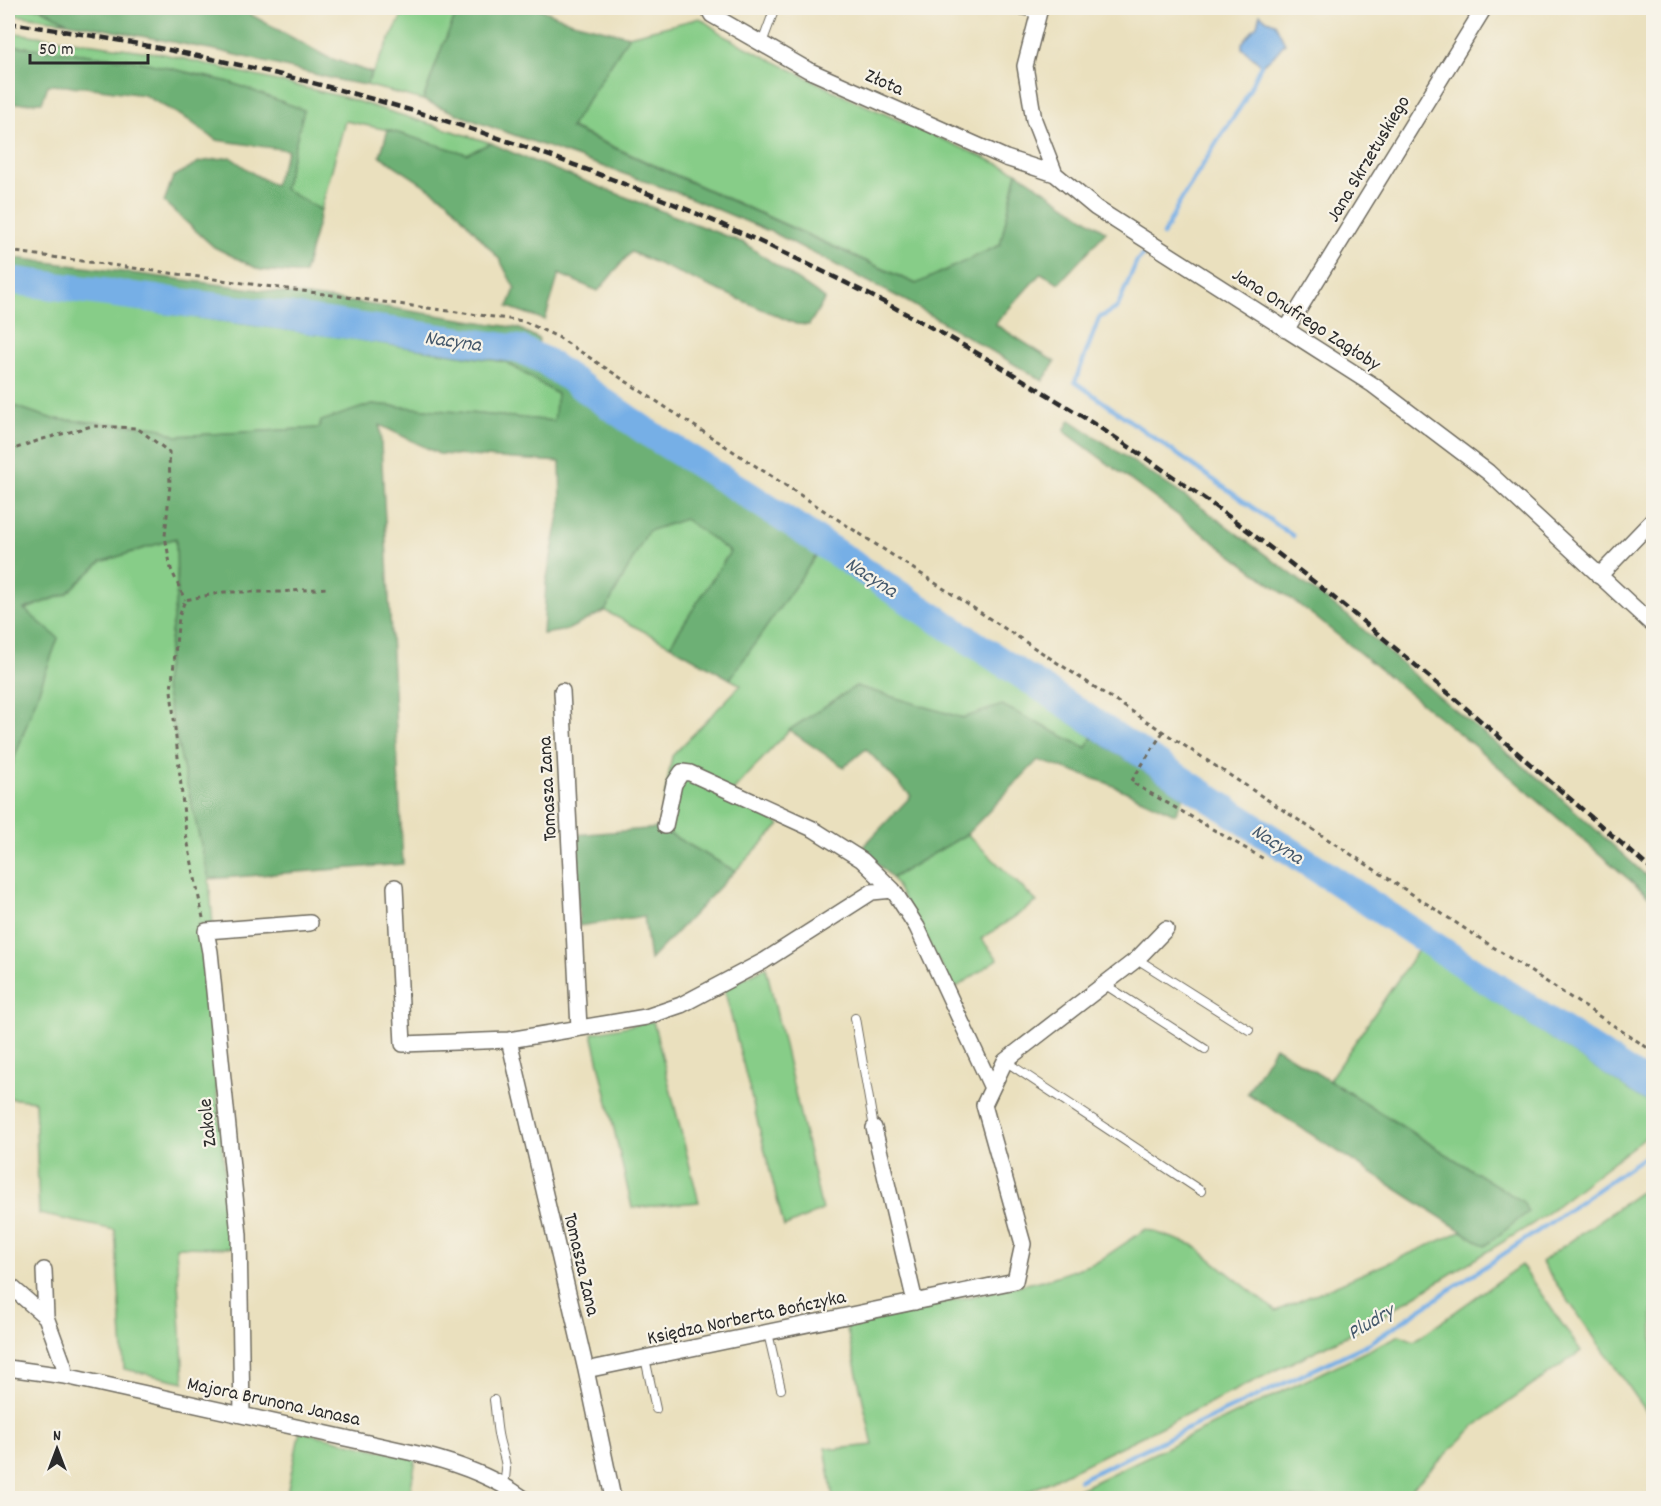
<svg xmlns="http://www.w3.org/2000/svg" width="1661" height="1506" viewBox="0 0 1661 1506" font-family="Dekko,sans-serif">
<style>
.green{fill:#87cd88;stroke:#597c5a;stroke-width:1.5}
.forest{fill:#6db074;stroke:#4c6e50;stroke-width:1.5}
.water{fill:#76afe6;stroke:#506d88;stroke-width:1.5}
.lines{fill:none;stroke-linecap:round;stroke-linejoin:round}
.stream{stroke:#76afe6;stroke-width:4.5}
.river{stroke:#76afe6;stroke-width:28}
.lane-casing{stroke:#6e6a5e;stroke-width:10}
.street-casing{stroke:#6e6a5e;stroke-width:18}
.path{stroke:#6e6a5e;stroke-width:3;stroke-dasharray:4.5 4.5;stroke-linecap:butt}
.lane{stroke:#fff;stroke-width:8}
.street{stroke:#fff;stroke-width:15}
.rail{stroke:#2b2b2b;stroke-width:4.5;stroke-dasharray:9 4.5;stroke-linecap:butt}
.labels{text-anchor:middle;stroke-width:4.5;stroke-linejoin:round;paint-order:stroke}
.street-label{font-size:20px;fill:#2b2b2b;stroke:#f7f3e8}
.water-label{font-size:21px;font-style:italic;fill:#45596c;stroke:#f7f3e8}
</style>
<rect width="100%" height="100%" fill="#f7f3e8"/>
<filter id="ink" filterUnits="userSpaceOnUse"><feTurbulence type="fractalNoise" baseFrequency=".0167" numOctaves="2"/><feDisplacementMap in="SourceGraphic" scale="12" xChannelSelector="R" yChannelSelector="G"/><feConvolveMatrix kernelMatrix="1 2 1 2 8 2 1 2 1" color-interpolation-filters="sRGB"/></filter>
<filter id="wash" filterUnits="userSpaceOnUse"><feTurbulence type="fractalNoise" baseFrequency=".008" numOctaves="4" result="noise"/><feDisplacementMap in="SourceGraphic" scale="24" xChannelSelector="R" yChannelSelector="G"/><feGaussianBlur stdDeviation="1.35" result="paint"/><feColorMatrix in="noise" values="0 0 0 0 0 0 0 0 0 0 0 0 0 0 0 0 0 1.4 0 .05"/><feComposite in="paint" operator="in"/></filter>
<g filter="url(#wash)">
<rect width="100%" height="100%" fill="#eae0be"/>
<!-- green -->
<path class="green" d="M8,8h32l27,14 -59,-8z
M406,8h53l-17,39 -19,53 -57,-15z
M700,18l26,19 118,59 173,76 -17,73 -83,39 -347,-157 59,-91z
M8,32l156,22 179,43 148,46 -24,11 -79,-24 -43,-9 -24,89 -37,-21 19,-79 -74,-28 -91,-21 -130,-16z
M8,292l339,46 159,24 51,32 -2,27 -183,-17 -52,24 -144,8 -19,-9 -104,-8 -45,-15z
M685,519l45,33 -60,93 -65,-34 43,-80z
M176,538l1,51 -13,96 45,194 4,46 -14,-1 4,25 29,299 -56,-1 8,135 -60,-13 -9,-139 -76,-16 -4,-113 -27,-3v-322l50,-138 -34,-28 42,-16 35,-32z
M818,553l274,184 -5,11 -85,-42 -39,12 -107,-32 -67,44 -57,62 48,33 -45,46 -76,-43 13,-72 69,-71 -11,-6z
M967,834l70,68 -56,37 17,20 -44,30 -62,-111z
M1418,950l235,156v25l-119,92 -170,104 -348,171h-183l-8,-51 10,2 38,-4 -27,-120 205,-47 46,-16 49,-33 47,16 83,66 186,-80 23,14 37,-43 -193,-122z
M766,967l56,243 -38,17 -60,-239z
M653,1021l46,181 -67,6 -40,-175z
M1653,1183v238l-112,-159z
M1521,1265l60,86 -106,75 -73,72h-341l339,-163 14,6z
M300,1431l116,28 -7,39h-123z"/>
<!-- forest -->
<path class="forest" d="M40,8h199l88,49 45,16 -6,12 -24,-4 -122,-30 -153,-29z
M459,8h79l31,13 60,15 -59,92 346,156 84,-39 17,-73 89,60 -47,51 -18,-10 -46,51 60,38 -12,19 -135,-79 -132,-68 -95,-40 -201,-71 -57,-23 19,-53z
M8,45l130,16 91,21 75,28 -20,79 37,21 -17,64 -44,-4 -46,-23 -50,-45 9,-25 26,-15 31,-5 24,17 20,11 14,-35 -72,-10 -29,-21 -43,-24 -59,-8 -37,-2 -6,17 -34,2z
M388,130l79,24 24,-11 29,13 224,87 81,56 -16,26 -13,-1 -165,-72 -33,39 -39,-17 -14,46 -37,-13 7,-18 -15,-29 -53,-60 -67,-44z
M8,257l352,46 158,25 21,11 -2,11 -15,-7 -514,-71z
M8,285l507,68 52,30 251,170 -88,126 -60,-34 60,-93 -45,-33 -37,12 -43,80 -38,19 -24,4 3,-51 15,-78 -1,-43 -121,-8 -59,-29 23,439 -194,15 -45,-194 13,-96 -1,-51 -75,24 -35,32 -42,15 34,29 -50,138v-166l4,-9 -4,-3v-194l45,15 104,8 19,9 143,-8 2,-7 51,-17 182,17 3,-27 -51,-32 -159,-24 -339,-46z
M1070,420l131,87 147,109 91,81 109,89 105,96v18l-175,-151 -164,-133 -250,-185z
M856,686l107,32 39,-13 84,43 6,-11 92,60 -9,17 -68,-31 -69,-23 -71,74 -75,44 -30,-30 49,-52 -45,-47 -22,18 -55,-37z
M659,828l76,43 -85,89 -6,-44 -65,10 -4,-91z
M1275,1047l248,155 5,10 -43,34 -238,-153z"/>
<!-- water -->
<path class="water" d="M1260,14l7,6 8,3 10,20 -12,14 -12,8 -19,-17v-5l15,-18z"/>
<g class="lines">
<!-- stream -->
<path class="stream" d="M1163,235l15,-30 40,-65 25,-37 18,-38
M1144,254l-7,7 -20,47 -18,10 -24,64 218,154
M1306,848v14
M1079,1480l291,-137 168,-112 116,-81
M1040,1498l18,-8"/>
<!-- river -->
<path class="river" d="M8,280l234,30 278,39 25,12 105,73 89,55 915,601"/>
</g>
</g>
<g filter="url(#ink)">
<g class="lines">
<!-- lane casing -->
<g class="lane-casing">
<path id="lane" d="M1010,8l28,6
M762,43l13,-35
M1137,959l112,71
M1104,984l101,65
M855,1018l19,110
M1005,1061l196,130
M768,1333l13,56
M645,1358l11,51
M494,1400c2,13 2,26 5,39 4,18 11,27 4,46"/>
</g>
<!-- street casing -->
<g class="street-casing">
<path id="street" d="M708,8l4,7 96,55 198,88 49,16
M1040,8l-15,58 9,54 21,54 41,34 277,177 115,87 166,154
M1286,330l198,-322
M1599,576l55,-57
M562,691l17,337
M665,826l9,-42 8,-12 8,1 123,56 49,31 31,30
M395,887l8,157 106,-4 137,-23 35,-12 83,-44 108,-69 21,-2 24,37 75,161
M509,1040l77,330 27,128
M874,1128l41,174
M44,1270l2,47
M8,1284l38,33 18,49 1,10
M8,1368l57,8 362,80c34,9 67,21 96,42
M586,1370l429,-89 8,-37 -39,-139 21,-44 132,-102 29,-30
M242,1415l-3,-180 -29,-283 -4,-21 104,-8"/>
</g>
<!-- path -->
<path class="path" d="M8,251l515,70 35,16 1096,715
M8,451l35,-12 49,-13 45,2 32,24 1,33 -5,51 6,33 14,31
M1163,732l-32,50 133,77
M203,918l-17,-84 -15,-144 8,-73 6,-17 39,-8h56l47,-4"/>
<!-- lane -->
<use href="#lane" class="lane"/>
<!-- street -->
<use href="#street" class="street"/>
<!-- rail -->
<path class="rail" d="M8,23c428,58 842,223 1194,474 103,74 199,155 295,238 52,46 105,91 157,137"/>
</g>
</g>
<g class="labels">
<!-- street labels -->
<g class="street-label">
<text transform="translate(885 81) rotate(24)" y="7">Złota</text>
<text transform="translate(1367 158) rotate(-59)" y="7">Jana Skrzetuskiego</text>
<text transform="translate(1307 318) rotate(33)" y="7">Jana Onufrego Zagłoby</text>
<text transform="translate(546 789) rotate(-93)" y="7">Tomasza Zana</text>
<text transform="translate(206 1123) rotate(-96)" y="7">Zakole</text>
<text transform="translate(583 1264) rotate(77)" y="7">Tomasza Zana</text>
<text transform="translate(746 1316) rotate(-12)" y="7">Księdza Norberta Bończyka</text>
<text transform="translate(274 1400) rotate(12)" y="7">Majora Brunona Janasa</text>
</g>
<!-- water labels -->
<g class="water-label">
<text transform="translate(453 340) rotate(8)" y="7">Nacyna</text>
<text transform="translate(872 576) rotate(33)" y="7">Nacyna</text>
<text transform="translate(1278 843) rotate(33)" y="7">Nacyna</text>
<text transform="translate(1370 1321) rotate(-31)" y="7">Pludry</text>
</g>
</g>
<!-- margin -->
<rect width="1661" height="1506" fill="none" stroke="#f7f3e8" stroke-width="30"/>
<!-- north arrow -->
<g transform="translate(57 1449)" stroke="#f7f3e8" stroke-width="4.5" paint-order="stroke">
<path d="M0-4.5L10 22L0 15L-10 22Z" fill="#2b2b2b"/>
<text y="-9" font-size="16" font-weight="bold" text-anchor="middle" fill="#2b2b2b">N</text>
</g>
<!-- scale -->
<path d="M30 54v9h118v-9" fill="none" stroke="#2b2b2b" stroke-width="3"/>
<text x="39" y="54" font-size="18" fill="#2b2b2b" stroke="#f7f3e8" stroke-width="4.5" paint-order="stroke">50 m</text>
</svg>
